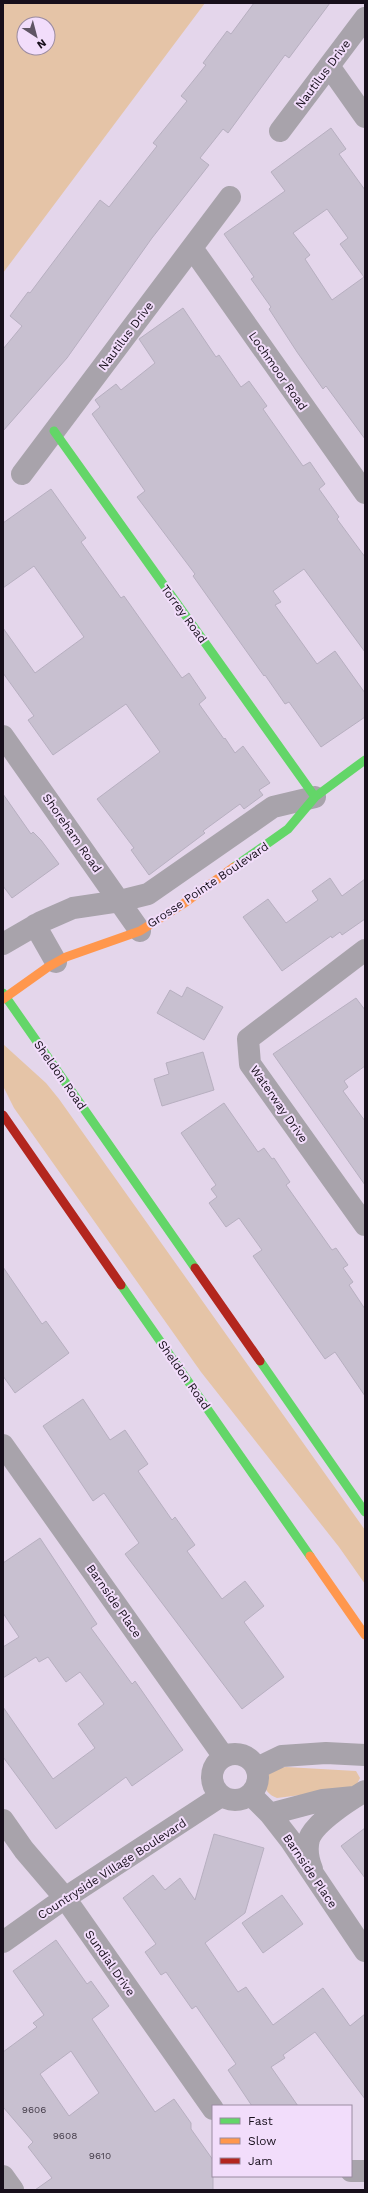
<svg xmlns="http://www.w3.org/2000/svg" width="368" height="2193" viewBox="0 0 368 2193" font-family="'Work Sans',sans-serif">
<style>
.green{fill:#e5c4a7;fill-rule:evenodd}
.building{fill:#c8c0d0;stroke:#b7afc0;fill-rule:evenodd}
.lines{fill:none;stroke-linecap:round;stroke-linejoin:round}
.street{stroke:#a8a3ab;stroke-width:22}
.fast{stroke:#63d668;stroke-width:9}
.slow{stroke:#ff974d;stroke-width:9}
.jam{stroke:#b3261e;stroke-width:9}
.labels{text-anchor:middle;stroke-width:4;stroke-linejoin:round;paint-order:stroke}
.number-label{font-size:10px;fill:#463e4b}
.street-label{font-size:12px;fill:#170f1b;stroke:#f2ddfb}
</style>
<rect width="100%" height="100%" fill="#e4d6eb"/>
<!-- green -->
<path class="green" d="M3,3h202l-202,270zM24,24h24v24h-24z
M3,1044l43,39 13,16 306,431v54l-26,-37 -138,-175 -187,-264 -11,-22z
M286,1767l70,4 4,7 -3,6 -9,5 -71,9c-14,-4 -18,-21 -3,-28 3,-2 8,-2 12,-3z"/>
<!-- building -->
<path class="building" d="M254,3h76l-41,55 -4,-3 -57,78 -5,-4 -23,29 9,7 -57,73 -85,120 -64,73v-82l19,-23 -12,-10 18,-24 2,1 70,-93 9,7 48,-61 -4,-3 34,-42 -6,-5 25,-31 -3,-2 24,-32 4,3z
M331,128l15,21 -7,5 26,36v249l-39,-53 -3,3 -26,-37 -28,-43 2,-2 -20,-28 3,-2 -30,-43 61,-43 -14,-19zM327,209l21,29 -8,6 24,33 -32,23 -27,-41 5,-4 -17,-22z
M183,308l33,49 3,-2 22,32 8,-6 18,25 -4,3 40,57 7,-4 15,22 -6,5 20,28 -2,2 28,38v95l-61,-83 -31,22 8,11 -6,3 42,59 18,-13 30,42v24l-44,30 -32,-45 -4,2 -20,-29 -1,1 -71,-100 2,-2 -58,-77 8,-6 -53,-77 8,-7 -5,-7 21,-16 5,6 34,-27 -16,-24z
M51,489l35,49 -5,4 40,56 3,-2 58,82 7,-5 17,25 -7,6 25,35 1,-1 10,15 8,-7 27,37 -11,7 4,5 -19,14 -4,-5 -37,27 2,2 -56,42 -18,-25 3,-2 -37,-49 63,-47 -34,-48 -73,51 -25,-35 6,-4 -31,-43v-45l32,45 49,-36 -50,-71 -31,22v-65z
M3,794l28,40 2,-2 8,8 18,24 -47,34 -9,-12z
M330,878l12,18 23,-17v40l-23,16 -2,-3 -8,6 -1,-2 -49,35 -39,-54 25,-18 18,24 32,-23 -6,-9z
M187,987l36,20 -19,33 -47,-27 13,-23 12,7z
M356,998l9,12v56l-21,15 4,6 -5,4 22,30v64l-92,-131z
M203,1052l11,38 -52,16 -8,-27 15,-5 -3,-11z
M224,1103l34,49 6,-4 8,11 2,-1 16,24 -4,3 46,65 4,-2 12,17 -5,3 10,14 -4,3 16,24v87l-30,-44 -10,7 -72,-103 9,-6 -23,-32 -13,9 -17,-24 8,-6 -6,-8 5,-4 -35,-52z
M3,1267l39,57 4,-3 23,32 -54,40 -12,-17z
M83,1399l27,41 15,-10 23,34 -10,7 34,49 3,-3 20,28 -8,6 35,48 23,-18 19,25 -20,16 40,55 -42,32 -117,-155 14,-11 -35,-50 -11,8 -50,-75z
M40,1538l57,86 -6,4 41,56 3,-3 48,69 -51,36 -6,-9 -70,52 -53,-72v-50l50,72 42,-31 -17,-24 26,-20 -24,-32 -14,10 -18,-25 -9,5 -3,-5 -33,21v-31l16,-10 -16,-24v-50z
M365,1828v50l-24,-32z
M214,1834l50,14 -19,65 -40,30 33,49 8,-5 27,38 50,-37 27,38 15,-12v85l-50,-67 -32,23 2,3 -14,9 27,39h-46l-24,-36 8,-6 -40,-58 -4,3 -26,-37 -5,3 -16,-23 11,-8 -33,-46 30,-23 12,15 15,-12 15,22z
M282,1895l21,29 -40,29 -21,-30z
M56,1940l31,44 4,-3 18,25 -17,13 63,93 19,-13 17,24v6l22,31v30h-178l17,-12 -24,-31 5,-5 -30,-35v-55l34,-25 -4,-4 11,-8 -31,-44zM71,2051l28,42 -30,23 -29,-42z"/>
<g class="lines">
<!-- street -->
<path class="street" d="M329,66l36,51
M280,131l85,-113
M192,248l173,245
M22,474l208,-277
M3,736l137,195
M35,925l21,37
M3,944l38,-22 32,-14 47,-7 28,-7 125,-87 42,-10
M365,950l-117,89 2,25 115,161
M3,1445l221,312
M212 1777a23 23 0 1 1 46 0a23 23 0 1 1-46 0Z
M257,1768l25,-12 44,-3 39,2
M251,1795l19,19 21,27 74,110
M270,1814l53,-14 31,-3
M3,1820l21,30 41,48 148,211
M312,1869c-4,-10 -6,-19 -3,-30 6,-17 41,-39 56,-48
M3,1942l62,-44 156,-102
M351,2171h14
M3,2176l10,14"/>
<!-- fast -->
<path class="fast" d="M54,431l261,366
M234,867l54,-38 27,-32 50,-37
M3,993l192,275
M121,1285l189,271
M260,1361l105,151"/>
<!-- slow -->
<path class="slow" d="M3,999l45,-32 18,-10 74,-26 43,-27 51,-37
M310,1556l55,79"/>
<!-- jam -->
<path class="jam" d="M3,1115l118,170
M195,1268l65,93"/>
</g>
<g class="labels">
<!-- number labels -->
<g class="number-label">
<text x="34" y="2113">9606</text>
<text x="65" y="2139">9608</text>
<text x="100" y="2159">9610</text>
</g>
<!-- street labels -->
<g class="street-label">
<text transform="translate(323 74) rotate(-53)" y="4">Nautilus Drive</text>
<text transform="translate(126 336) rotate(-53)" y="4">Nautilus Drive</text>
<text transform="translate(278 371) rotate(55)" y="4">Lochmoor Road</text>
<text transform="translate(184 614) rotate(54)" y="4">Torrey Road</text>
<text transform="translate(72 833) rotate(55)" y="4">Shoreham Road</text>
<text transform="translate(208 885) rotate(-34)" y="4">Grosse Pointe Boulevard</text>
<text transform="translate(60 1075) rotate(55)" y="4">Sheldon Road</text>
<text transform="translate(279 1104) rotate(55)" y="4">Waterway Drive</text>
<text transform="translate(184 1375) rotate(55)" y="4">Sheldon Road</text>
<text transform="translate(114 1601) rotate(55)" y="4">Barnside Place</text>
<text transform="translate(112 1869) rotate(-33)" y="4">Countryside Village Boulevard</text>
<text transform="translate(310 1871) rotate(56)" y="4">Barnside Place</text>
<text transform="translate(110 1963) rotate(55)" y="4">Sundial Drive</text>
</g>
</g>
<!-- border -->
<rect width="368" height="2193" fill="none" stroke="#170f1b" stroke-width="8"/>
<!-- legend -->
<rect x="212" y="2105" width="140" height="72" fill="#f2ddfb" stroke="#9a8ba1"/>
<rect x="220" y="2118" width="20" height="6" fill="#63d668" stroke="#9a8ba1"/>
<text x="248" y="2125" font-size="12" fill="#170f1b">Fast</text>
<rect x="220" y="2138" width="20" height="6" fill="#ff974d" stroke="#9a8ba1"/>
<text x="248" y="2145" font-size="12" fill="#170f1b">Slow</text>
<rect x="220" y="2158" width="20" height="6" fill="#b3261e" stroke="#9a8ba1"/>
<text x="248" y="2165" font-size="12" fill="#170f1b">Jam</text>
<!-- north arrow -->
<g transform="translate(36 36) rotate(144)"><circle r="19" fill="#f2ddfb" stroke="#9a8ba1"/>
<path d="M0-3L7 15L0 10L-7 15Z" fill="#5f5564"/>
<text y="-6" font-size="11" font-weight="bold" text-anchor="middle" fill="#170f1b">N</text>
</g>
</svg>
